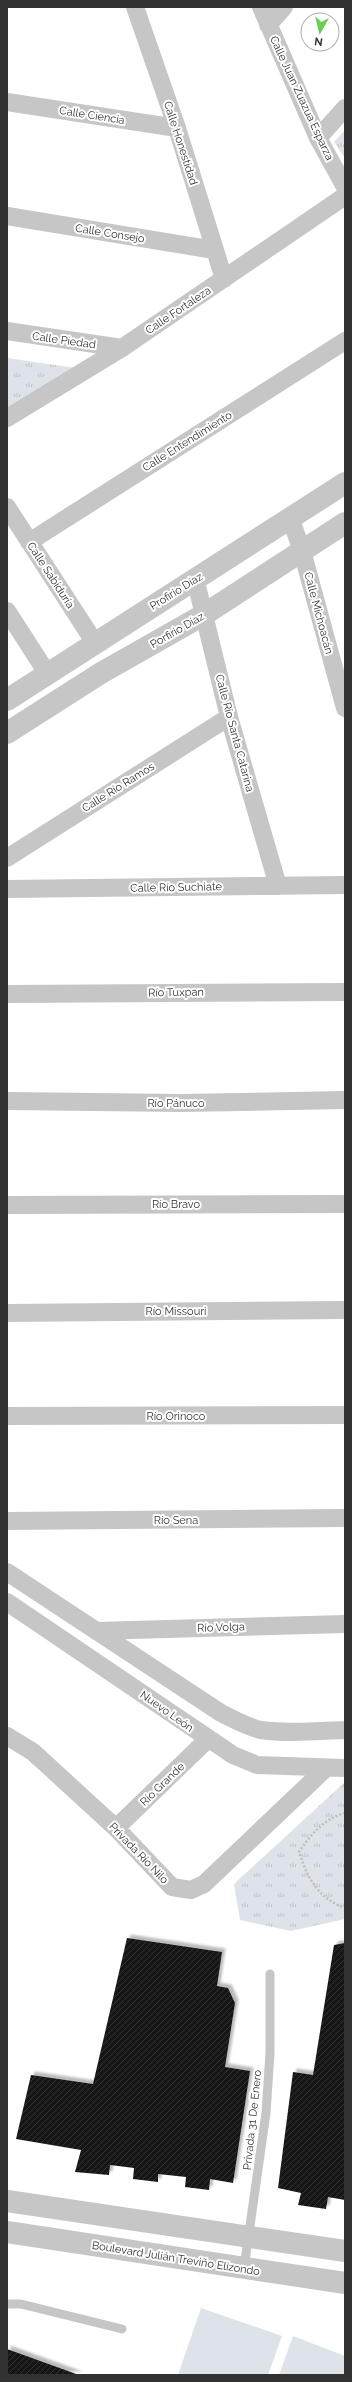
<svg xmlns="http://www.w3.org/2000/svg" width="352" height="2382" viewBox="0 0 352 2382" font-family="Raleway,sans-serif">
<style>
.park{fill:url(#park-tufts)}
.garden{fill:#dde3e8}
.building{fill:url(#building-hatch);filter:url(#shadow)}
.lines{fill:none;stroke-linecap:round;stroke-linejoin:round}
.path{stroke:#bfbfbf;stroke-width:2.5;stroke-dasharray:2 2;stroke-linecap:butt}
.service{stroke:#c6c6c6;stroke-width:9}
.minor{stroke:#c6c6c6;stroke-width:18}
.tertiary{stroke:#c6c6c6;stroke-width:22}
.labels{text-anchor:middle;stroke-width:4;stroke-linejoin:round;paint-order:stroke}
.street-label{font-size:11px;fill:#323232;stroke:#fff}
</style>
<defs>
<pattern id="park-tufts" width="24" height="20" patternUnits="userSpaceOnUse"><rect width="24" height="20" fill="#dde3e8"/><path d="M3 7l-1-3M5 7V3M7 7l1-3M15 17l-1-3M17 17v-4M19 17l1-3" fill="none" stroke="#bec3c7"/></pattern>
<pattern id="building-hatch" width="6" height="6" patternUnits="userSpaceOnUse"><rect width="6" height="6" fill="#191919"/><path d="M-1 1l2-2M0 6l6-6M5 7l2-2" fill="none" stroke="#323232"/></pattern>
<filter id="shadow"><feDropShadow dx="3.5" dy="-3.5" stdDeviation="1" flood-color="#0004"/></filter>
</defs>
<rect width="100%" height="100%" fill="#fff"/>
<!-- park -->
<path class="park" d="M345,130v28l-11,-16z
M7,358l69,10 -69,43z
M345,1782v137l-54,12 -51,-11 -6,-36z"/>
<!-- garden -->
<path class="garden" d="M201,2308l81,28 -14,39h-90z
M293,2336l52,20v19h-66z"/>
<!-- building -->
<path class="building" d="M127,1938l95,14 -5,34 11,2 7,15 -10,64 25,4 -17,112 -23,-4 -1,11 -24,-3 1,-10 -28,-3v8l-25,-3 1,-11 -24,-3 -1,10 -34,-3 6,-22 -65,-11 15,-64 62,9z
M345,1943v257l-17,-3 -2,12 -28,-4 3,-12 -23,-5 15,-116 20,3 21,-130z
M7,2349l72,26h-72z"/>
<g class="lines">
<!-- path -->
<path class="path" d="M345,1813c-20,5 -35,22 -46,39 9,27 19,46 46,56"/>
<!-- service -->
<path class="service" d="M244,2268l22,-155 4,-60v-79
M7,2304h14l101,25"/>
<!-- minor -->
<path class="minor" d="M135,7l42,121 47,151
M261,7l57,131 27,49
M268,25l16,-18
M7,102l170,26
M318,138l27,-30
M7,216l207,34
M7,331l115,17
M7,418l115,-70 223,-152
M7,507l88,136
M290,517l12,34 43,157
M29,542l316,-201
M195,578l34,139 49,169
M7,611l40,62
M7,858l222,-141
M7,889l338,-4
M7,994l338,-2
M7,1101l174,2 164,-3
M7,1205l338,-1
M7,1313l338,-3
M7,1416l338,-1
M7,1521l338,-3
M7,1572l214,141c12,6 26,14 40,17 27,4 56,1 84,0
M7,1602l226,153 24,10 88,3
M96,1631l249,-7
M7,1736l26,16 83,76 56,59 19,3 13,-6 122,-116
M116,1828l92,-89"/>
<!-- tertiary -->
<path class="tertiary" d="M7,700l338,-217
M7,733l94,-60 104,-59 140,-91
M7,2201l338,50
M7,2232l338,51"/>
</g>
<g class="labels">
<!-- street labels -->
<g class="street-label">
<text transform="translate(302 98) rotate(65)" y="4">Calle Juan Zuazua Esparza</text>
<text transform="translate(92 115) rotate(9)" y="4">Calle Ciencia</text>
<text transform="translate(181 143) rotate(72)" y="4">Calle Honestidad</text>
<text transform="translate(110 233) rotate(9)" y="4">Calle Consejo</text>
<text transform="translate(178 310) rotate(-34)" y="4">Calle Fortaleza</text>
<text transform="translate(64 340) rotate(8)" y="4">Calle Piedad</text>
<text transform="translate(187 441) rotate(-32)" y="4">Calle Entendimiento</text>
<text transform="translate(51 575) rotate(57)" y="4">Calle Sabiduría</text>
<text transform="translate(176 591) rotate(-32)" y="4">Profirio Díaz</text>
<text transform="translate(319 613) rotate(75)" y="4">Calle Michoacán</text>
<text transform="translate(177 630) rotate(-30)" y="4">Porfirio Díaz</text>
<text transform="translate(235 733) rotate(75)" y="4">Calle Río Santa Catarina</text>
<text transform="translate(118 787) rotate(-32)" y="4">Calle Río Ramos</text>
<text transform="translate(176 887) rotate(-1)" y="4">Calle Río Suchiate</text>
<text transform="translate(176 992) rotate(-1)" y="4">Río Tuxpan</text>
<text x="176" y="1107">Río Pánuco</text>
<text x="176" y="1208">Río Bravo</text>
<text x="176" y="1315">Río Missouri</text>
<text x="176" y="1420">Río Orinoco</text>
<text x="176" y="1524">Río Sena</text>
<text transform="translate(221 1627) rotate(-2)" y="4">Río Volga</text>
<text transform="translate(167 1711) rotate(35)" y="4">Nuevo León</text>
<text transform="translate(162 1784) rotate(-44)" y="4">Río Grande</text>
<text transform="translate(139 1853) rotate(46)" y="4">Privada Río Nilo</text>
<text transform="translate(252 2120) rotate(-84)" y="4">Privada 31 De Enero</text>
<text transform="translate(176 2258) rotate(9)" y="4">Boulevard Julián Treviño Elizondo</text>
</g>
</g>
<!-- border -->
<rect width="352" height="2382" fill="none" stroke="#323232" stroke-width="16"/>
<!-- north arrow -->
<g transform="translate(320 32) rotate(188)"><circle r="19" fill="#ffffff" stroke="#adadad"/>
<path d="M0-3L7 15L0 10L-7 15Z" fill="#64d04d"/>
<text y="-6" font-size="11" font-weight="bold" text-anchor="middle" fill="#323232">N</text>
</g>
</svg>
